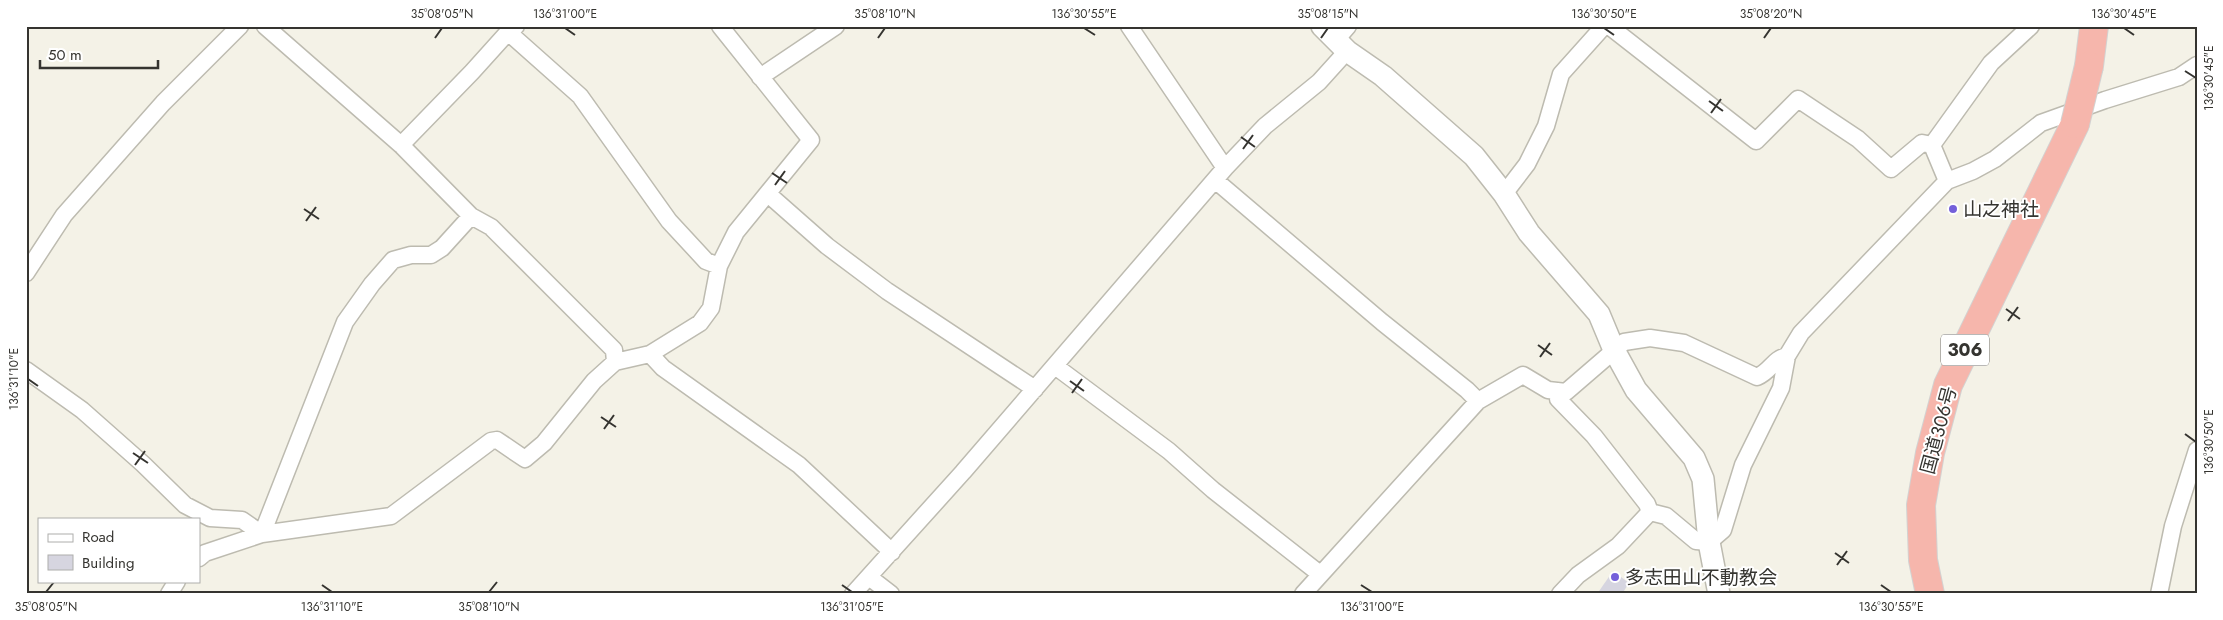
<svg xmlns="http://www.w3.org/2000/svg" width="2223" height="620" viewBox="0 0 2223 620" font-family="Jost,'Noto Sans JP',sans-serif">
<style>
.building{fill:#d6d5e0}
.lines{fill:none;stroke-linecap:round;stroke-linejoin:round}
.minor-casing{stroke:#bdbbb0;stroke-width:19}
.tertiary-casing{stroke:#bdbbb0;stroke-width:24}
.trunk-casing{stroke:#d3d2d1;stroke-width:30}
.minor{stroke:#fff;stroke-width:16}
.tertiary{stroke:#fff;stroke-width:21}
.trunk{stroke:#f6b6ac;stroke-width:28}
.trunk-bridge-casing{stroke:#d3d2d1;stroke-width:30;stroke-linecap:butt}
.trunk-bridge{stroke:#f6b6ac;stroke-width:28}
.ticks{fill:none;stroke:#353430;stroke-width:2}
.poi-dot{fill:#7460da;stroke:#fff;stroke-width:2}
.labels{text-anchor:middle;stroke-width:4;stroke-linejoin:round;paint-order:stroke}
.shield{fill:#fff;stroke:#72716e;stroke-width:1}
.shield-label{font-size:18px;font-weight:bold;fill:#353430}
.poi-label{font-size:19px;fill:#353430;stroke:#fff;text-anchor:start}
.street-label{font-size:19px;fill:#353430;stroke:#fff}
.neatline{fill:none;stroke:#353430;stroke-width:2}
.ticks-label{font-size:12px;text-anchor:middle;fill:#353430}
</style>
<rect width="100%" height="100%" fill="#f4f2e7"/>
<!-- building -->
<path class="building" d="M1613,571l16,12 -7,11h-25z"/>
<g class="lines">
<!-- minor casing -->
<g class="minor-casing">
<path id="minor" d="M265,26l136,119 70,71 20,11 123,123 1,12
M1129,26l96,142
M1609,26l147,115 42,-42 60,40 33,30 31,-26 10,2
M508,32l72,64 89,125 37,40 13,5
M1335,41l13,-15
M760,77l76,-51
M401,145l71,-73 36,-40 8,-6
M1215,180l167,142 85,68 11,11
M1947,181l-15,-36 59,-82 40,-37
M768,194l59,52 60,45 148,98
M1504,194l23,-30 19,-38 15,-52 43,-48
M26,273l38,-58 99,-112 77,-77
M650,354l13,14 136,97 93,87
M1055,366l114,85 44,39 107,84
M26,370l56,40 61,54 42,41 25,13 32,2 20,14
M1558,391v8l36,37 53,68 3,8 -32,34 -40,29 -18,19
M1650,512l16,4 30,25 13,1 14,-12 20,-65 38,-77 6,-32 14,-23 146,-152 26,-10 22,-12 46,-36 64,-23 74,-23 18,-12
M262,534l83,-212 27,-38 21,-24 18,-5h20l11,-7 29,-32
M199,558l6,-5 57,-19 129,-18 100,-75 6,-1 28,19 19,-16 50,-62 21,-19 35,-8 50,-31 11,-15 8,-42 17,-34 75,-92 -91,-114
M869,577l22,17
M169,594l8,-13
M853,594l110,-122 262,-304 40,-42 54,-44 28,-31
M1303,594l175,-193 45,-26 25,15 18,2 58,-50 26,-4 34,5 73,34c14,-6 16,-18 30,-21
M2159,594l14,-68 24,-76"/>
</g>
<!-- tertiary casing -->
<g class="tertiary-casing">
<path id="tertiary" d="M1322,26l25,25 36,25 91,80 30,38 25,39 70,81 15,36 22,40 58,68 9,21 6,63 10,52"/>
</g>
<!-- trunk casing -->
<g class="trunk-casing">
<path id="trunk" d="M2089,66l5,-40
M1930,594l-7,-34 -2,-55 9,-52 18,-68 127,-261"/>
</g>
<!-- minor -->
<use href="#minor" class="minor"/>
<!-- tertiary -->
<use href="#tertiary" class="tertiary"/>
<!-- trunk -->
<use href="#trunk" class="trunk"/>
<!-- trunk-bridge casing -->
<g class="trunk-bridge-casing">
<path id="trunk-bridge" d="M2075,124l14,-58"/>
</g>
<!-- trunk-bridge -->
<use href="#trunk-bridge" class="trunk-bridge"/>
</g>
<!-- ticks -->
<path class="ticks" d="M565,28l10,7M1084,28l11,7M1604,28l10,7M2124,28l10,7M435,38l7,-10M878,38l7,-10M1321,38l7,-10M1764,38l7,-10M2185,71l11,7M1709,101l14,10M1711,113l10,-14M1241,137l14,10M1243,149l10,-14M772,173l15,10M775,185l10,-14M304,209l15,10M306,221l10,-14M2006,309l14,10M2008,321l10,-14M1538,345l14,10M1540,357l10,-14M28,379l10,7M1070,381l14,10M1072,393l10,-14M601,417l15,10M604,429l10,-14M2185,434l11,8M133,453l15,10M135,465l10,-14M1835,553l14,10M1837,565l10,-14M322,585l10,7M842,585l10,7M1361,585l11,7M1881,585l10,7M46,592l8,-10M489,592l8,-10"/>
<!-- markers -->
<g class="poi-dot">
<circle cx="1953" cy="209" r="5"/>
<circle cx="1615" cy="577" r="5"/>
</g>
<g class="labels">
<!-- shield labels -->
<rect class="shield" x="1941" y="334.5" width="48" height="31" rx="4"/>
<g class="shield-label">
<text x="1965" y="356">306</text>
</g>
<!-- poi labels -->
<g class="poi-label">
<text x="1963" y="216">山之神社</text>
<text x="1625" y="584">多志田山不動教会</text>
</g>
<!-- street labels -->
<g class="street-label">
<text transform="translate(1938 430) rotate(-75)" y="7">国道306号</text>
</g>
</g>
<!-- border -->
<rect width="2223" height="620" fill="none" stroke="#ffffff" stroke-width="55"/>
<!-- legend -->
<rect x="38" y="518" width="162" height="65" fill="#ffffff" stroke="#aeaeac"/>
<rect x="48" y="534" width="25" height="8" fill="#ffffff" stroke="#aeaeac"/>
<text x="82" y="542" font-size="15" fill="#353430">Road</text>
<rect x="48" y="555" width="25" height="15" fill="#d6d5e0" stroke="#aeaeac"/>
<text x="82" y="568" font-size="15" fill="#353430">Building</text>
<!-- scale -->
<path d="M40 60v8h118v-8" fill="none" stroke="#353430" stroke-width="2.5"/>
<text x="48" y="60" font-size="15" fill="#353430" stroke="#ffffff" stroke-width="4" paint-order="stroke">50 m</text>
<rect x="28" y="28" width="2168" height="564" class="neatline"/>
<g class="ticks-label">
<text x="442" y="18">35°08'05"N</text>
<text x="565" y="18">136°31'00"E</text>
<text x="885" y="18">35°08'10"N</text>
<text x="1084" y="18">136°30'55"E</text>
<text x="1328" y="18">35°08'15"N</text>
<text x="1604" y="18">136°30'50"E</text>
<text x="1771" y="18">35°08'20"N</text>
<text x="2124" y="18">136°30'45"E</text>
<text transform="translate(2209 78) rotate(-90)" y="4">136°30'45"E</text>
<text transform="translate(14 379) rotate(-90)" y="4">136°31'10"E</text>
<text transform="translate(2209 442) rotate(-90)" y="4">136°30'50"E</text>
<text x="46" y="611">35°08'05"N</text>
<text x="332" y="611">136°31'10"E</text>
<text x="489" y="611">35°08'10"N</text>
<text x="852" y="611">136°31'05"E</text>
<text x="1372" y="611">136°31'00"E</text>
<text x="1891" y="611">136°30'55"E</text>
</g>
</svg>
